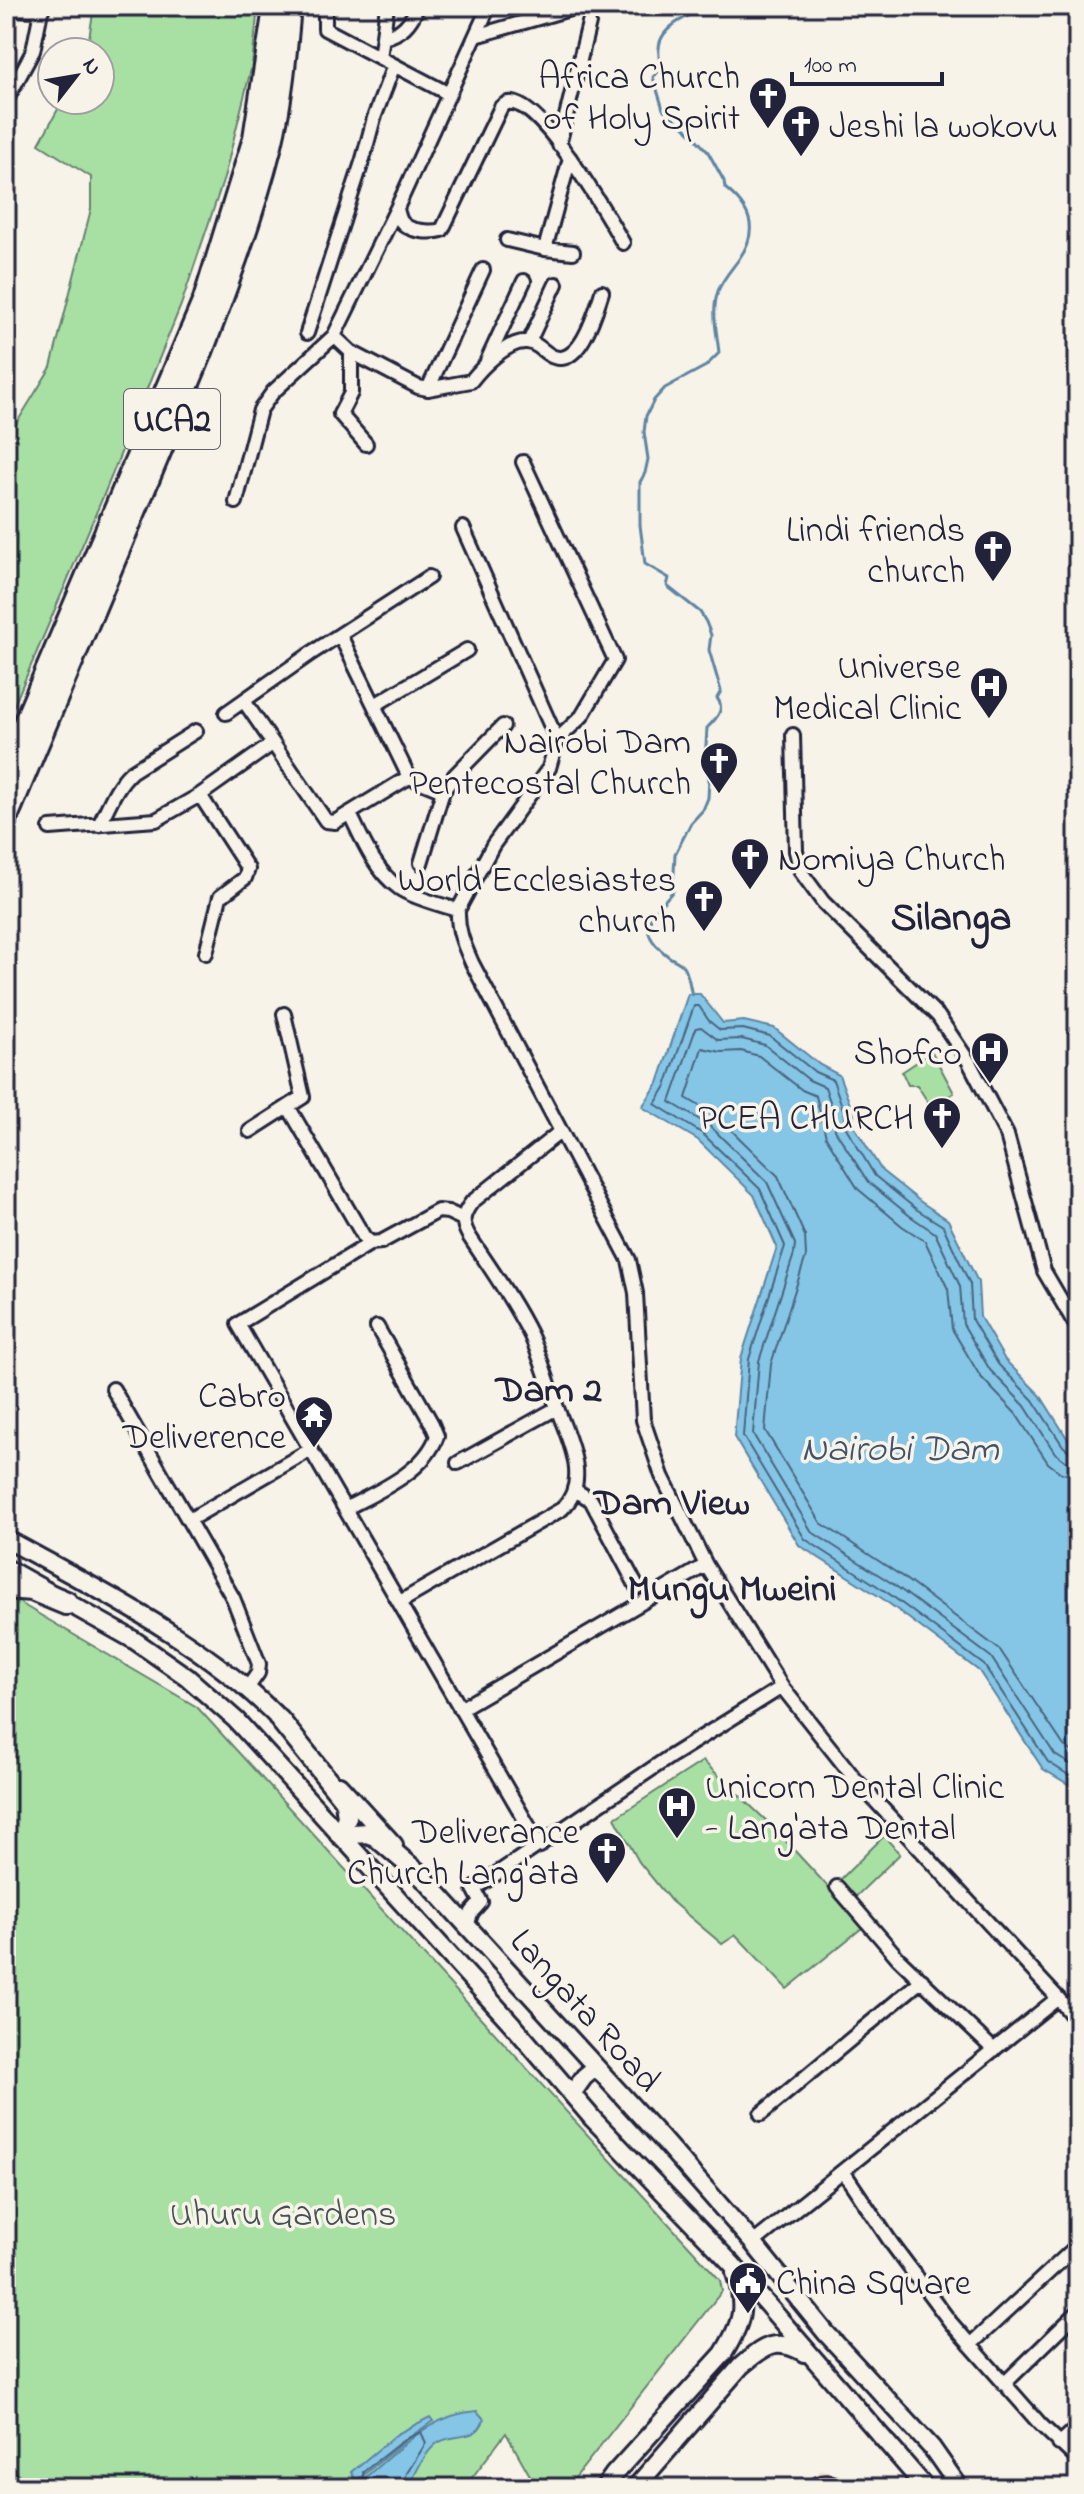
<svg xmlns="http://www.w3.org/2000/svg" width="1084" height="2494" viewBox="0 0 1084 2494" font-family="'Indie Flower',sans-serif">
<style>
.built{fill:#f4e5d1}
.green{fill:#a8e0a4;stroke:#658170;stroke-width:2}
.water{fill:#85c6e6;stroke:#5d84a2;stroke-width:2}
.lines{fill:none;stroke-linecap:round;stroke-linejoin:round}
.shore{stroke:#4a647f;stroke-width:2}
.stream{stroke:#5d84a2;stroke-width:3}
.street-casing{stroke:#22223b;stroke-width:18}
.secondary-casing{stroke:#22223b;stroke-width:22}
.primary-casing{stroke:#22223b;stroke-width:24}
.highway-casing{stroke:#22223b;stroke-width:28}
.street{stroke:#f7f3e8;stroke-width:12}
.secondary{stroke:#f7f3e8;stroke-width:16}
.primary{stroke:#f7f3e8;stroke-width:18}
.highway{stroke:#f7f3e8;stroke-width:22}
.labels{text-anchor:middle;stroke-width:7;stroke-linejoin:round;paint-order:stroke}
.shield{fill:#f7f3e8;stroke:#62616f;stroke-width:2}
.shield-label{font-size:34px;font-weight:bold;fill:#22223b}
.poi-label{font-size:36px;fill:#22223b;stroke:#f7f3e8;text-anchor:end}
.street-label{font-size:36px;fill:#22223b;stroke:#f7f3e8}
.park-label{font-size:36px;fill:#445255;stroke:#f7f3e8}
.neighbourhood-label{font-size:38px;font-weight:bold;fill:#22223b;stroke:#f7f3e8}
.water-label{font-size:38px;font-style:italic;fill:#40536e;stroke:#f7f3e8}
.quarter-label{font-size:40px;font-weight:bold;fill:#22223b;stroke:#f7f3e8}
</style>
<rect width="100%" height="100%" fill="#f7f3e8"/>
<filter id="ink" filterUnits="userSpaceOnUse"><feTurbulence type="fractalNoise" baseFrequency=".0125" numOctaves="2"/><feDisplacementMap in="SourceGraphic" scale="16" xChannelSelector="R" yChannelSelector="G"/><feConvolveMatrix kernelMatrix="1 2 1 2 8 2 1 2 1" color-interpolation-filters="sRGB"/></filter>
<g filter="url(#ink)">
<!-- built -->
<path class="built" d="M821,2469l58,19h-74z"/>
<!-- green -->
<path class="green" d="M94,6h164l-6,59 -28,113 -43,127 -76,187 -99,232v-302l10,2 35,-57 40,-158v-32l-52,-33 24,-44h37v-48h-13z
M932,1052l22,41 -23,14 -14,-22h-9l-6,-13z
M13,1599l184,108 523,573 2,11 -155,197h-30l-31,-55 -42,55h-425l-33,-22v-862z
M703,1761l68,64 58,63 6,-3 49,-49 16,18 -54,52 17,21 -76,62 -51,-54 -14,9 -51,-43 -32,-39 -24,-44z"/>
<!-- water -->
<path class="water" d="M688,994h12l23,29 21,-2 30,7 46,37 19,10 15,40 -2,8 30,48 39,31 27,18 30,62 2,35 25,43 35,35 29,46 9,8v341l-35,-21 -64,-98 -96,-72 -84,-54 -65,-108 7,-79 36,-111 -23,-52 -56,-55 -56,-33 16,-24z
M477,2411l7,8c-6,24 -33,13 -48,25 -13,11 -21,29 -27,44h-57c39,-29 73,-74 125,-77z
M430,2417l3,4 -26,18 -51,42 -5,-9 46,-38z"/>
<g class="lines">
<!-- shore -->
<path class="shore" d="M1078,1454l-7,-1 -8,-7 -30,-46 -35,-36 -26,-44 -2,-36 -27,-58 -27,-17 -41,-33 -30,-50v-11l-12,-35 -18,-8 -45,-36 -27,-7 -23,1 -11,-9 -10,-15h-5l-28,80 -11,18 48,30 57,55 25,57 -36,113 -6,77 62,103 83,54 96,72 64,97 30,19
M1078,1464l-11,-2 -12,-9 -30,-47 -35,-36 -27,-46 -3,-38 -25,-53 -25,-17 -42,-34 -33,-52v-14l-10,-29 -16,-7 -44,-35 -23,-6 -24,1 -17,-13 -5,1 -26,74 40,24 57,56 28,62 -1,10 -35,107 -6,73 59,98 81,52 98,73 64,98 23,14
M1078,1476l-17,-3 -13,-10 -32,-49 -36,-38 -28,-47 -4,-40 -23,-48 -23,-15 -44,-37 -32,-52 -10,-41 -14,-6 -43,-34 -18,-5 -20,1 -19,-4 -16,50 32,19 60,59 27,60 1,20 -35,108 -6,66 56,93 79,52 100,75 64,96 14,9
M364,2488l-1,-16 39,-31 19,-9 5,11 -19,30 -5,15"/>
<!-- stream -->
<path class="stream" d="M692,995c-3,-10 -2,-19 -9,-29 -4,-5 -10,-6 -15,-10 -35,-27 -17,-39 5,-65l2,-37 16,-31 12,-13 5,-12 1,-20 -4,-16 2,-34c9,-9 19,-19 10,-30l4,-7 -12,-41 2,-15 -5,-13 -6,-10 -33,-26 2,-8 -24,-14 -5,-39v-43l5,-9 3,-14 -4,-27 2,-16 8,-16 11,-12 41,-22 13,-13c-2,-21 -8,-41 -1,-62 5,-13 14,-22 21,-32 21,-30 11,-51 -14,-71l-1,-7 -16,-29 -21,-23 -24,-20 -10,-32 8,-8c-1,-6 -3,-14 -2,-20 0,-24 37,-38 57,-43"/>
<!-- street casing -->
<g class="street-casing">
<path id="street" d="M325,6v23l124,65
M489,6l-92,202c0,2 3,12 4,13 7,11 30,12 41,9l59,-123c5,-3 5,-5 11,-4 32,2 95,112 111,140
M6,9l36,1
M476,36l104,-30
M383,38c19,-5 27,-14 35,-32
M380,58l7,-52
M6,101l27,-50 9,-45
M559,145l30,-122
M507,240l38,9 28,3
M545,249l25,-91
M307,333l56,-174 11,-41 20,-53
M334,336l63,-128
M529,342l27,-58
M351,352v41l-11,21 26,30
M487,361l37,-80
M428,389l55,-119
M523,462l92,198 -33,56 -25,24 -8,28 -56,77 -35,65c-1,20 6,35 14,53l157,297 7,33 7,127 19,56 44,89 76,122 73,92 203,219 -305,245
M236,502l24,-92 13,-18 61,-56 17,16 67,35 10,2 43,-8c11,-14 36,-40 55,-39 12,0 18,12 28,15 27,9 42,-47 48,-65
M463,528l94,212
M244,701l82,120 9,1 74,-45 -69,-142
M375,705l92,-55
M226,713l84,-59 119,-77
M793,735l3,116 5,21 22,30 115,114 31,46 38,73 37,136 34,58
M409,777l34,14
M200,795l48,74 -3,9 -25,19 -14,56
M350,814c12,25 25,57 49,74 10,8 45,18 59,22
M99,825c10,-19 16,-38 32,-53l65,-41
M50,828l106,-8 44,-25 72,-51
M421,863l22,-72 12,-16 48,-49
M289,1108l75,129 7,6 10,-1 57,-31 10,1 15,7
M250,1131l53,-34 -19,-83
M371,1243l-133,81 302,522
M113,1389l120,209 26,66 -1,9 -12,17
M458,1463l99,-55
M575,1490l16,10 46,87
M345,1509c31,-17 79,-36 92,-73l-5,-12 -55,-97
M189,1520l121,-70
M400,1602l162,-93c30,-29 5,-72 -6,-104 -8,-23 -15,-47 -25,-69 -17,-35 -41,-68 -62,-100 -8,-14 -7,-21 3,-34l89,-71
M460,1709l246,-144
M837,1887l61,71 96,92
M474,1889l194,-131 114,-71
M467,1925l5,-13 9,-10 -7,-13
M1058,1998l17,21 3,22
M761,2114l161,-134
M843,2171l49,73 59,79 89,101 38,36
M970,2345l108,-100
M1004,2384l74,-72
M1059,2444l19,-17
M812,2488c11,-10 21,-5 32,0"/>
</g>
<!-- secondary casing -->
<g class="secondary-casing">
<path id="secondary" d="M6,1539c94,51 207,108 280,187
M6,1568l128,72 53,37 49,43 276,304 81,95 139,145 194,224
M339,1785l55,60
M417,1871l243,266 93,106 73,90 106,115 28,40
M572,2094l12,-17 12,-10
M604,2488l10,-14 109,-120c19,-31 24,-46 12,-81
M635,2488l106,-122c22,-19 35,-30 63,-13"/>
</g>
<!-- primary casing -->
<g class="primary-casing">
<path id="primary" d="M279,1719l66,82 2,16 -7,18 27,-2 8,3 50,43"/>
</g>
<!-- highway casing -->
<g class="highway-casing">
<path id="highway" d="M6,768l199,-468 50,-162 19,-123
M6,817l194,-463c26,-68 52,-138 70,-209 11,-45 15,-93 19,-139
M6,1587l26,2 34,14"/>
</g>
<!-- street -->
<use href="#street" class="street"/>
<!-- secondary -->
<use href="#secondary" class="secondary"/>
<!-- primary -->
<use href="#primary" class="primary"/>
<!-- highway -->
<use href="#highway" class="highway"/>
</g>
</g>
<!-- icons -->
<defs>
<g id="church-pin" transform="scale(2)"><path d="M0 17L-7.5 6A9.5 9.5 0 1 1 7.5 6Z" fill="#22223b" stroke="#f7f3e8"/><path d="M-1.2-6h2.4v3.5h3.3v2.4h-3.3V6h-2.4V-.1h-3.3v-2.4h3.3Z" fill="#fff"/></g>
<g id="hospital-pin" transform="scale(2)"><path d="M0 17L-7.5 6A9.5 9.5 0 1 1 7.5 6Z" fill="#22223b" stroke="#f7f3e8"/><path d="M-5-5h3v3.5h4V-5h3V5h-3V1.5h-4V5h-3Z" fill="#fff"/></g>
<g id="temple-pin" transform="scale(2)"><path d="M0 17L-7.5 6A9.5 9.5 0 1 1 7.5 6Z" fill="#22223b" stroke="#f7f3e8"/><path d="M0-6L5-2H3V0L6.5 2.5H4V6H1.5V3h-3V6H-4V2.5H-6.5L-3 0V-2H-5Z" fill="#fff"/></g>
<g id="civic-pin" transform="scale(2)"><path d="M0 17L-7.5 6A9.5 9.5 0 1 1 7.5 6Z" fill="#22223b" stroke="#f7f3e8"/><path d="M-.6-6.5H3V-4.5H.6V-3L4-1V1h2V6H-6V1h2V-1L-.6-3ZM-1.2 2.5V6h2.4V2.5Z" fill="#fff"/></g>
</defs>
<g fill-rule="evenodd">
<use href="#church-pin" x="768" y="96"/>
<use href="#church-pin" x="801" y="124"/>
<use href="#church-pin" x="993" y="549"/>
<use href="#hospital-pin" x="989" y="686"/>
<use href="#church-pin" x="719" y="761"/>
<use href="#church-pin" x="750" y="857"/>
<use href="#church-pin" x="704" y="899"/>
<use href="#hospital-pin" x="990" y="1051"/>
<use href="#church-pin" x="942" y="1116"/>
<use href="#temple-pin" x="314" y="1415"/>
<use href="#hospital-pin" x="677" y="1806"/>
<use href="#church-pin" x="607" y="1851"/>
<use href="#civic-pin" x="748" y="2281"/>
</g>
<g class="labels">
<!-- shield labels -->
<rect class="shield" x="124" y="389" width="96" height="60" rx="6"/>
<g class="shield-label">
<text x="172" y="431">UCA2</text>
</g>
<!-- poi labels -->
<g class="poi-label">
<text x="740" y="88">Africa Church<tspan x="740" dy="41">of Holy Spirit</tspan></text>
<text x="829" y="137" text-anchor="start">Jeshi la wokovu</text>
<text x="965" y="541">Lindi friends<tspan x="965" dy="41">church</tspan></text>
<text x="961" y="678">Universe<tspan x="961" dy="41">Medical Clinic</tspan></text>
<text x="691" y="753">Nairobi Dam<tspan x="691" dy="41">Pentecostal Church</tspan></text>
<text x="778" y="870" text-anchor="start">Nomiya Church</text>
<text x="676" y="891">World Ecclesiastes<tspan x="676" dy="41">church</tspan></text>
<text x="962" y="1064">Shofco</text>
<text x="914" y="1129">PCEA CHURCH</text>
<text x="286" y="1407">Cabro<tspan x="286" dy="41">Deliverence</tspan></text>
<text x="705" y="1798" text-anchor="start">Unicorn Dental Clinic<tspan x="705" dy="41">- Lang'ata Dental</tspan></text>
<text x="579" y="1843">Deliverance<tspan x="579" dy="41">Church Lang'ata</tspan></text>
<text x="776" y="2294" text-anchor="start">China Square</text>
</g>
<!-- street labels -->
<g class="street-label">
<text transform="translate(587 2009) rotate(48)" y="13">Langata Road</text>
</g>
<!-- park labels -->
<g class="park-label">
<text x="283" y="2225">Uhuru Gardens</text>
</g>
<!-- neighbourhood labels -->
<g class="neighbourhood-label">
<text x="549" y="1401">Dam 2</text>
<text x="672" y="1514">Dam View</text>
<text x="732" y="1600">Mungu Mweini</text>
</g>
<!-- water labels -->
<g class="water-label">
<text x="900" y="1460">Nairobi Dam</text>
</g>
<!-- quarter labels -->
<g class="quarter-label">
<text x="951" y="929">Silanga</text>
</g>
</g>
<!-- margin -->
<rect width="1084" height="2494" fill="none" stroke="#f7f3e8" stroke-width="32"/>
<rect x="16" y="16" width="1052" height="2462" fill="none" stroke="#22223b" stroke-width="3" filter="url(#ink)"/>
<!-- north arrow -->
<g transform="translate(76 76) rotate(59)"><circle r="38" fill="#f7f3e8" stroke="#a29fa3" stroke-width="2"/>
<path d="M0-6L14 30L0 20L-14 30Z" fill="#22223b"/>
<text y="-12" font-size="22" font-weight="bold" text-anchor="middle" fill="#22223b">N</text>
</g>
<!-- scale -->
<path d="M792 72v12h150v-12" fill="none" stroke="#22223b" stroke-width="4"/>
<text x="804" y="72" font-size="24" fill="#22223b" stroke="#f7f3e8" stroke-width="6" paint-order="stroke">100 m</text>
</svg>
